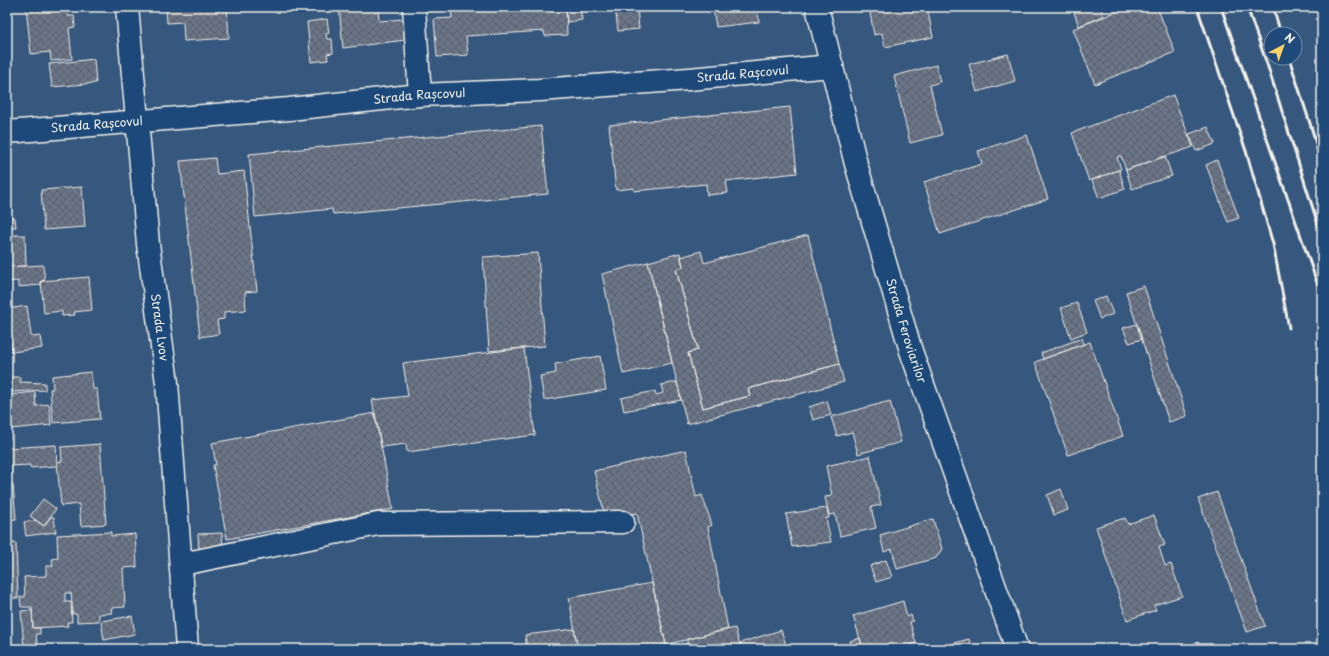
<svg xmlns="http://www.w3.org/2000/svg" width="1329" height="656" viewBox="0 0 1329 656" font-family="'Playpen Sans',sans-serif">
<style>
.building{fill:url(#building-cross-hatch);stroke:#f4f1e8}
.lines{fill:none;stroke-linecap:round;stroke-linejoin:round}
.minor-casing{stroke:#f4f1e8;stroke-width:25}
.minor{stroke:#1f4a7a;stroke-width:22}
.rail{stroke:#f4f1e8;stroke-width:3}
.labels{text-anchor:middle;stroke-width:3;stroke-linejoin:round;paint-order:stroke}
.street-label{font-size:12px;fill:#f4f1e8;stroke:#1f4a7a}
</style>
<defs>
<pattern id="building-cross-hatch" width="8" height="8" patternUnits="userSpaceOnUse"><rect width="8" height="8" fill="#6a7589"/><path d="M0 0l8 8M0 8l8-8" fill="none" stroke="#5a5e68"/></pattern>
</defs>
<rect width="100%" height="100%" fill="#36577e"/>
<filter id="ink" filterUnits="userSpaceOnUse"><feTurbulence type="fractalNoise" baseFrequency=".025" numOctaves="2"/><feDisplacementMap in="SourceGraphic" scale="8" xChannelSelector="R" yChannelSelector="G"/><feConvolveMatrix kernelMatrix="1 2 1 2 8 2 1 2 1" color-interpolation-filters="sRGB"/></filter>
<g filter="url(#ink)">
<!-- building -->
<path class="building" d="M26,7h41l1,9h6l1,11 -6,1 3,31 -21,2 -1,-9 -19,2z
M166,7h61l2,31 -45,3 -1,-19 -16,1z
M339,7h39l1,14 24,-2 2,21 -62,8z
M430,7h136l1,28 -22,1 -1,-5 -78,5 2,19 -31,2 -3,-38 18,-1 -1,-10 -21,1z
M566,7h14l2,13 -15,2z
M615,7h22l2,22 -21,2z
M704,7h54l1,15 -43,5 -3,-19 -8,1z
M869,7h58l6,30 -48,10 -3,-14 -8,2z
M1081,7h19l4,9 -25,10 -6,-16z
M1128,7h29l18,45 -80,32 -22,-55z
M327,19l2,14 -3,1 1,5h5l1,14 -6,1 1,6 -17,2 -4,-40z
M1008,54l7,27 -38,11 -8,-28z
M94,59l2,24 -44,4 -3,-23z
M936,65l4,17 -10,3 12,50 -32,8 -16,-67z
M1173,95l20,52 -67,23 -5,-14 -4,1 4,12 -32,12 -17,-48z
M790,107l7,66 -71,8 2,12 -21,2 -1,-11 -72,7v-3l-18,2 -7,-65z
M541,126l7,68 -215,20 -1,-5 -77,8 -6,-63z
M1208,127l7,17 -19,7 -7,-17z
M1027,135l21,64 -108,35 -16,-52 58,-18 -4,-13z
M1165,156l7,20 -40,13 -6,-19z
M215,158l2,16 27,-3 13,120 -12,1 1,18 -22,2v7l-7,1 2,14 -19,3 -20,-176z
M1217,160l22,58 -11,4 -22,-57z
M1119,170l6,19 -26,9 -7,-18z
M82,187l3,40 -41,3 -3,-40z
M7,188l4,30h4l1,9h-6l1,6h-4z
M7,235h18l1,31 -18,1z
M808,235l31,129 -91,25 2,7 -47,12 -15,-55 10,-3 -22,-81 7,-2 -2,-10 20,-6 3,12z
M538,253l7,93 -56,5 -6,-94z
M680,253l3,14 -7,2 22,81 -10,3 15,55 47,-12 -2,-7 91,-25 5,18 -157,42 -39,-162z
M648,262l24,101 -49,11 -21,-100z
M43,265l2,16h-4v4l-23,2v-6l-11,1v-15z
M89,277l3,33 -18,2 1,3 -13,1v-5l-18,2 -3,-32z
M1144,286l43,130 -18,6 -43,-130z
M1106,296l7,18 -13,5 -7,-18z
M1077,303l10,29 -16,6 -10,-30z
M27,306l4,29 2,2 7,-1 2,12 -30,4 -2,-14 -3,1v-30z
M1137,324l5,15 -13,4 -6,-15z
M1082,338l2,6 -41,15 -2,-6z
M1090,342l33,94 -55,19 -33,-93z
M524,348l11,87 -128,17 -1,-8 -25,3 -9,-47 36,-4 -5,-33z
M600,356l6,34 -62,10 -4,-24 16,-3 -1,-9z
M91,372l2,17h4l3,30 -47,4 -3,-34h3l-1,-13z
M10,377h10v5l25,1v7l-34,2z
M677,382l4,18 -57,11 -3,-13 34,-7 1,4 7,-2 -2,-8z
M35,392l1,14 13,-2 2,21 -40,4 -3,-34z
M827,401l4,14 -18,5 -4,-13z
M890,401l11,41 -43,12 -6,-22 -15,4 -6,-19z
M7,405l3,34h-3z
M375,413l18,96 -166,30 -14,-74h3l-4,-22z
M100,444l6,80 -25,2 -2,-22 -18,2 -4,-44 5,-1 -1,-14z
M56,445l1,21 -27,2v-3l-20,1 1,10 -4,1v-29z
M686,450l10,47 6,-2 10,30 -4,2 20,102 -62,16 -29,-132 -31,7 -12,-49z
M870,456l11,49 -10,2 5,21 -36,8 -5,-22 -6,1 -4,-18 7,-1 -6,-30z
M13,484l3,35 -9,1v-35z
M1061,489l7,21 -14,5 -7,-20z
M1217,492l48,134 -18,6 -49,-133z
M43,499l13,10 -12,17 -14,-10z
M827,508l2,10h-3l5,24 -39,5 -6,-33z
M1154,515l11,30 -6,2 6,19 6,-2 11,32 -28,9 2,5 -29,10 -31,-93 29,-9 3,6z
M50,517h4l2,15 -30,4 -2,-14 11,-2 9,6z
M933,519l9,30 -6,9 -39,11 -5,-20 -8,3 -4,-17z
M111,532v4l24,-2 2,33 -14,1 2,39 -14,1 1,5 -13,1v7l-22,1v-8h-4l-2,-21h-6v9h6l1,20h-5l1,4 -35,2 -1,-21h-11l-1,-10h5l-1,-20 22,-1v-10h7l-1,-7 6,-1 -1,-23z
M222,533l1,18 -24,1 -1,-18z
M7,543h9l2,55h-11z
M886,560l6,17 -16,5 -6,-16z
M652,583l14,62 -24,4h-64l-9,-51z
M903,601l4,16 4,-2 2,6 -3,1 6,21 -19,6h-34l-10,-33z
M32,610l1,18h7v6h-4l2,15h-14l-3,-38z
M132,616l3,18 -31,6 -3,-19z
M735,628l6,21h-73l19,-5v-5z
M7,629h4l1,18h-5z
M574,629l4,20h-51l-2,-14z
M781,630l5,15 -13,4h-31l-2,-6z
M860,638l3,11h-10l-3,-8z
M969,639l3,10h-40z
M1198,642l3,7h-23z"/>
<g class="lines">
<!-- minor casing -->
<g class="minor-casing">
<g id="minor">
<path id="s1" d="M127,7l21,237 19,139 20,266"/>
<path d="M414,7l6,88"/>
<path id="s2" d="M817,7l39,157 55,187 106,298"/>
<path id="s3" d="M7,132l282,-23 131,-14 120,-5 149,-11 143,-13"/>
<path d="M182,564l196,-40 245,-2"/>
</g>
</g>
<!-- minor -->
<use href="#minor" class="minor"/>
<!-- rail -->
<path class="rail" d="M1197,7l49,144 27,93 16,84
M1221,7l101,290
M1247,7l20,57 55,173
M1273,7l8,27
M1289,58l25,78 8,34"/>
</g>
</g>
<g class="labels">
<!-- street labels -->
<g class="street-label">
<text dy="4" stroke="none"><textPath href="#s3" startOffset="738">Strada Rașcovul</textPath></text>
<text dy="4" stroke="none"><textPath href="#s3" startOffset="414">Strada Rașcovul</textPath></text>
<text dy="4" stroke="none"><textPath href="#s3" startOffset="90">Strada Rașcovul</textPath></text>
<text dy="4" stroke="none"><textPath href="#s1" startOffset="322">Strada Lvov</textPath></text>
<text dy="4" stroke="none"><textPath href="#s2" startOffset="336">Strada Feroviarilor</textPath></text>
</g>
</g>
<!-- margin -->
<rect width="1329" height="656" fill="none" stroke="#1f4a7a" stroke-width="24"/>
<rect x="12" y="12" width="1305" height="632" fill="none" stroke="#f4f1e8" stroke-width="1.5" filter="url(#ink)"/>
<!-- north arrow -->
<g transform="translate(1283 46) rotate(41)"><circle r="19" fill="#1f4a7a" stroke="#748da6"/>
<path d="M0-3L7 15L0 10L-7 15Z" fill="#ffd166"/>
<text y="-6" font-size="11" font-weight="bold" text-anchor="middle" fill="#f4f1e8">N</text>
</g>
</svg>
